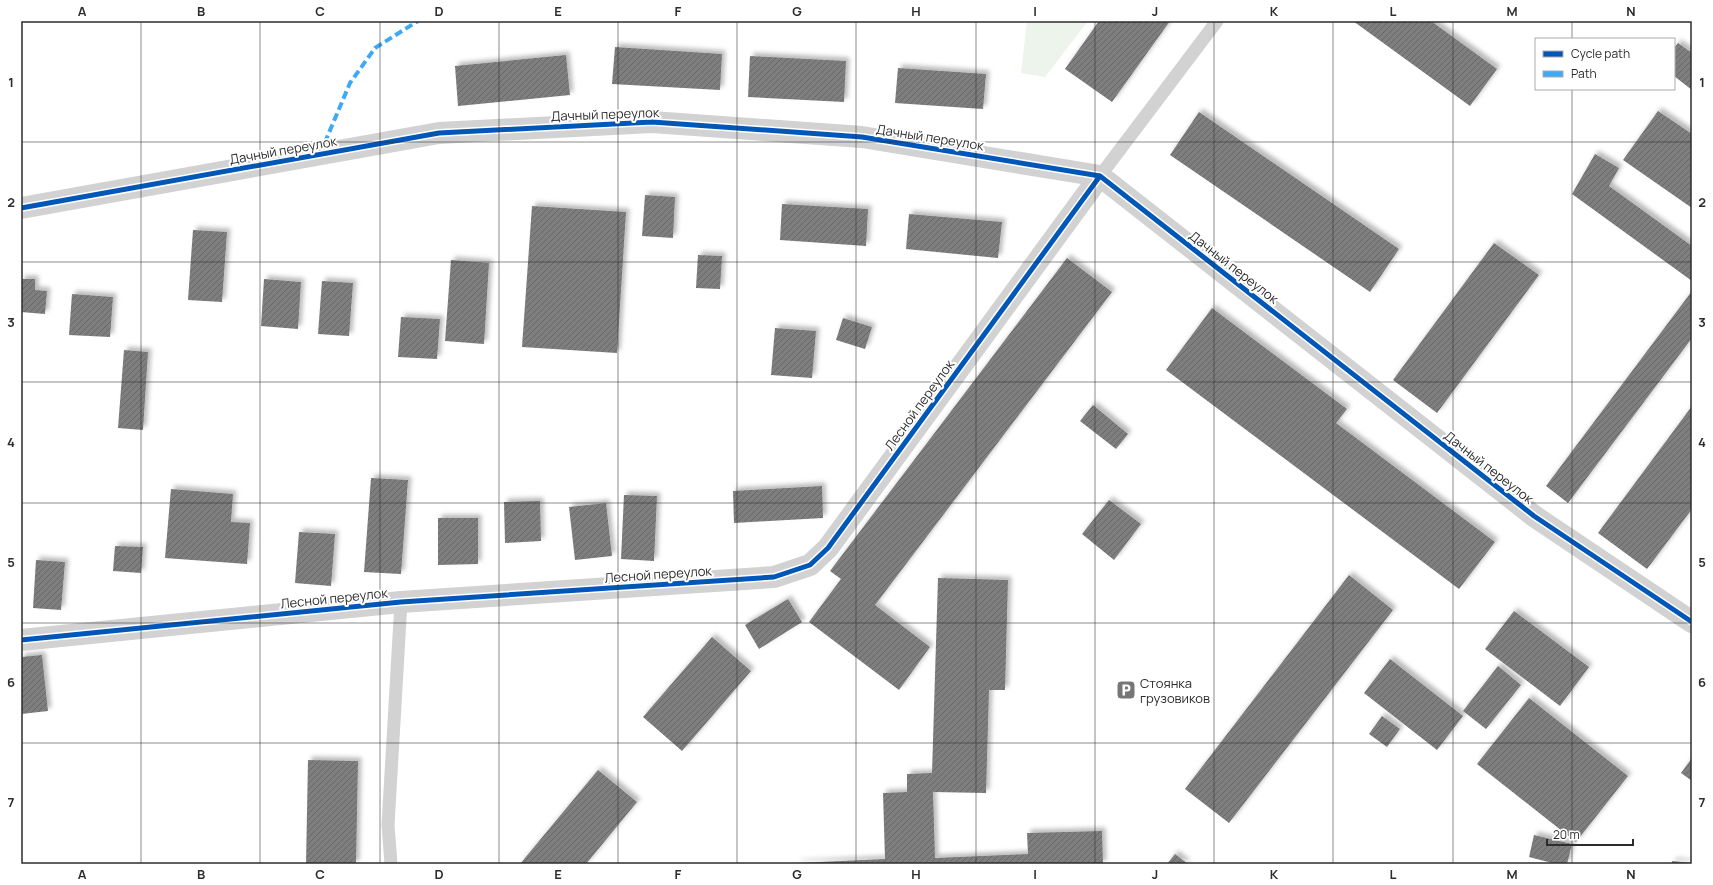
<svg xmlns="http://www.w3.org/2000/svg" width="1713" height="885" viewBox="0 0 1713 885" font-family="Manrope,sans-serif">
<style>
.green{fill:#edf4eb}
.building{fill:url(#building-hatch);filter:url(#shadow)}
.lines{fill:none;stroke-linecap:round;stroke-linejoin:round}
.lane{stroke:#d2d2d2;stroke-width:13}
.street{stroke:#d2d2d2;stroke-width:22}
.quiet{stroke:#3fa9f5;stroke-width:4;stroke-dasharray:8 4;stroke-linecap:butt}
.cycleway-casing{stroke:#fff;stroke-width:8}
.cycleway{stroke:#0057b8;stroke-width:5}
.grid{fill:none;stroke:#2d2d2d;stroke-width:1;stroke-opacity:0.55}
.labels{text-anchor:middle;stroke-width:4;stroke-linejoin:round;paint-order:stroke}
.street-label{font-size:13px;fill:#2d2d2d;stroke:#fff}
.poi-label{font-size:13px;fill:#2d2d2d;stroke:#fff;text-anchor:start}
.neatline{fill:none;stroke:#2d2d2d;stroke-width:1.5}
.grid-label{font-size:13px;text-anchor:middle;font-weight:bold;fill:#2d2d2d}
</style>
<defs>
<pattern id="building-hatch" width="6" height="6" patternUnits="userSpaceOnUse"><rect width="6" height="6" fill="#7e7e7e"/><path d="M-1 1l2-2M0 6l6-6M5 7l2-2" fill="none" stroke="#686868"/></pattern>
<filter id="shadow"><feDropShadow dx="3.5" dy="-3.5" stdDeviation="2" flood-color="#0004"/></filter>
</defs>
<rect width="100%" height="100%" fill="#fff"/>
<!-- green -->
<path class="green" d="M1027,21h61l-43,56 -24,-4z"/>
<!-- building -->
<path class="building" d="M1099,21h71l-58,81 -47,-33z
M1353,21h78l66,48 -27,37z
M1678,43l14,10v37l-18,-14v-28z
M615,47l107,7 -2,36 -108,-6z
M566,55l4,40 -112,11 -3,-40z
M750,56l96,5 -2,41 -96,-5z
M898,68l88,6 -3,35 -88,-6z
M1658,111l34,23v74l-69,-48z
M1199,112l200,137 -29,43 -200,-137z
M1595,154l24,14 -10,18 83,60v35l-120,-87z
M645,195l30,2 -2,41 -31,-2z
M782,204l86,5 -2,37 -86,-6z
M532,206l94,6 -9,141 -95,-6z
M909,214l93,8 -4,36 -92,-9z
M193,230l34,2 -5,70 -34,-2z
M1494,243l45,32 -102,138 -44,-33z
M698,255l24,1 -2,33 -24,-1z
M1067,258l45,34 -237,313 55,42 -31,43 -90,-68 32,-43 -11,-8z
M451,260l38,3 -5,81 -39,-3z
M21,279h14v11l12,1 -2,23 -24,-2z
M264,279l37,3 -3,47 -37,-3z
M322,281l31,2 -4,53 -31,-2z
M1692,291v47l-124,165 -22,-17z
M72,294l41,3 -3,40 -41,-2z
M1212,308l135,101 -11,14 159,119 -36,47 -293,-219z
M401,317l39,2 -3,40 -39,-2z
M843,318l29,9 -7,22 -29,-9z
M775,328l41,3 -4,47 -41,-3z
M124,350l24,2 -5,78 -25,-2z
M1093,405l35,29 -12,15 -36,-28z
M1692,406v103l-45,60 -49,-36z
M371,478l37,2 -7,94 -37,-2z
M822,486l1,32 -89,5 -1,-32z
M171,489l62,5 -2,28 19,1 -3,41 -82,-6z
M624,495l33,1 -3,65 -33,-2z
M1109,500l32,24 -27,36 -32,-26z
M540,501l1,40 -36,2 -1,-41z
M606,503l6,53 -37,4 -6,-53z
M438,518h40v46l-40,1z
M299,532l36,2 -4,52 -36,-3z
M115,546l28,1 -2,26 -28,-2z
M36,560l29,2 -4,48 -28,-2z
M1349,575l44,35 -164,213 -44,-34z
M938,578l70,2 -3,110h-16l-3,103 -53,-1 2,66 93,-4 -1,-21 75,-2 1,33h-306v-1l88,-4 -2,-66 24,-1v-18l25,-1z
M788,599l14,23 -43,27 -14,-24z
M1514,611l75,56 -29,39 -75,-57z
M712,637l39,34 -69,80 -39,-34z
M42,655l6,56 -27,3v-57z
M1390,659l73,57 -26,34 -73,-57z
M1498,666l23,19 -35,44 -23,-18z
M1529,698l99,78 -52,66 -99,-78z
M1382,716l18,13 -13,18 -18,-13z
M1692,758v23l-11,-8z
M308,760l50,1 -2,103h-50z
M598,770l39,32 -51,62h-66z
M1534,835l38,9 -5,20h-11l-27,-7z
M1175,854l13,10h-21z
M1672,861l20,2v1h-20z"/>
<g class="lines">
<!-- lane -->
<path class="lane" d="M1100,176l117,-155
M391,864l-3,-39 13,-223"/>
<!-- street -->
<path class="street" d="M21,208l418,-75 213,-11 210,15 238,39 434,340 158,106
M21,640l380,-38 373,-25 36,-12 18,-17 272,-372"/>
<!-- quiet -->
<path class="quiet" d="M320,154l30,-71 25,-35 43,-27"/>
<!-- cycleway casing -->
<g class="cycleway-casing">
<path id="cycleway" d="M21,208l418,-75 213,-11 210,15 238,39 434,340 158,106
M21,640l380,-38 373,-25 36,-12 18,-17 272,-372"/>
</g>
<!-- cycleway -->
<use href="#cycleway" class="cycleway"/>
</g>
<!-- grid -->
<path class="grid" d="M141,21v843M260,21v843M380,21v843M499,21v843M618,21v843M737,21v843M856,21v843M976,21v843M1095,21v843M1214,21v843M1333,21v843M1453,21v843M1572,21v18M1572,89v775M21,142h1671M21,262h1671M21,382h1671M21,503h1671M21,623h1671M21,743h1671"/>
<!-- icons -->
<defs>
<g id="parking-square" transform="scale(1)"><rect x="-9" y="-9" width="18" height="18" rx="4" fill="#767676" stroke="#fff"/><path d="M-3.5-5.5H1a3.5 3.5 0 0 1 0 7H-1V5.5H-3.5ZM-1-3.4V-.6H.8a1.4 1.4 0 0 0 0-2.8Z" fill="#fff"/></g>
</defs>
<g fill-rule="evenodd">
<use href="#parking-square" x="1126" y="690"/>
</g>
<g class="labels">
<!-- street labels -->
<g class="street-label">
<text transform="translate(605 114) rotate(-2)" y="5">Дачный переулок</text>
<text transform="translate(930 137) rotate(9)" y="5">Дачный переулок</text>
<text transform="translate(283 150) rotate(-10)" y="5">Дачный переулок</text>
<text transform="translate(1234 267) rotate(38)" y="5">Дачный переулок</text>
<text transform="translate(919 405) rotate(-54)" y="5">Лесной переулок</text>
<text transform="translate(1489 467) rotate(38)" y="5">Дачный переулок</text>
<text transform="translate(658 574) rotate(-4)" y="5">Лесной переулок</text>
<text transform="translate(334 598) rotate(-6)" y="5">Лесной переулок</text>
</g>
<!-- poi labels -->
<g class="poi-label">
<text x="1140" y="688">Стоянка<tspan x="1140" dy="15">грузовиков</tspan></text>
</g>
</g>
<!-- border -->
<rect width="1713" height="885" fill="none" stroke="#ffffff" stroke-width="44"/>
<!-- legend -->
<rect x="1535" y="38" width="140" height="52" fill="#ffffff" stroke="#ababab"/>
<rect x="1543" y="51" width="20" height="6" fill="#0057b8" stroke="#ababab"/>
<text x="1571" y="58" font-size="12" fill="#2d2d2d">Cycle path</text>
<rect x="1543" y="71" width="20" height="6" fill="#3fa9f5" stroke="#ababab"/>
<text x="1571" y="78" font-size="12" fill="#2d2d2d">Path</text>
<!-- scale -->
<path d="M1547 839v6h86v-6" fill="none" stroke="#2d2d2d" stroke-width="2"/>
<text x="1553" y="839" font-size="12" fill="#2d2d2d" stroke="#ffffff" stroke-width="3" paint-order="stroke">20 m</text>
<rect x="22" y="22" width="1669" height="841" class="neatline"/>
<g class="grid-label">
<text x="82" y="16">A</text>
<text x="201" y="16">B</text>
<text x="320" y="16">C</text>
<text x="439" y="16">D</text>
<text x="558" y="16">E</text>
<text x="678" y="16">F</text>
<text x="797" y="16">G</text>
<text x="916" y="16">H</text>
<text x="1035" y="16">I</text>
<text x="1155" y="16">J</text>
<text x="1274" y="16">K</text>
<text x="1393" y="16">L</text>
<text x="1512" y="16">M</text>
<text x="1631" y="16">N</text>
<text x="11" y="87">1</text>
<text x="1702" y="87">1</text>
<text x="11" y="207">2</text>
<text x="1702" y="207">2</text>
<text x="11" y="327">3</text>
<text x="1702" y="327">3</text>
<text x="11" y="447">4</text>
<text x="1702" y="447">4</text>
<text x="11" y="567">5</text>
<text x="1702" y="567">5</text>
<text x="11" y="687">6</text>
<text x="1702" y="687">6</text>
<text x="11" y="807">7</text>
<text x="1702" y="807">7</text>
<text x="82" y="879">A</text>
<text x="201" y="879">B</text>
<text x="320" y="879">C</text>
<text x="439" y="879">D</text>
<text x="558" y="879">E</text>
<text x="678" y="879">F</text>
<text x="797" y="879">G</text>
<text x="916" y="879">H</text>
<text x="1035" y="879">I</text>
<text x="1155" y="879">J</text>
<text x="1274" y="879">K</text>
<text x="1393" y="879">L</text>
<text x="1512" y="879">M</text>
<text x="1631" y="879">N</text>
</g>
</svg>
